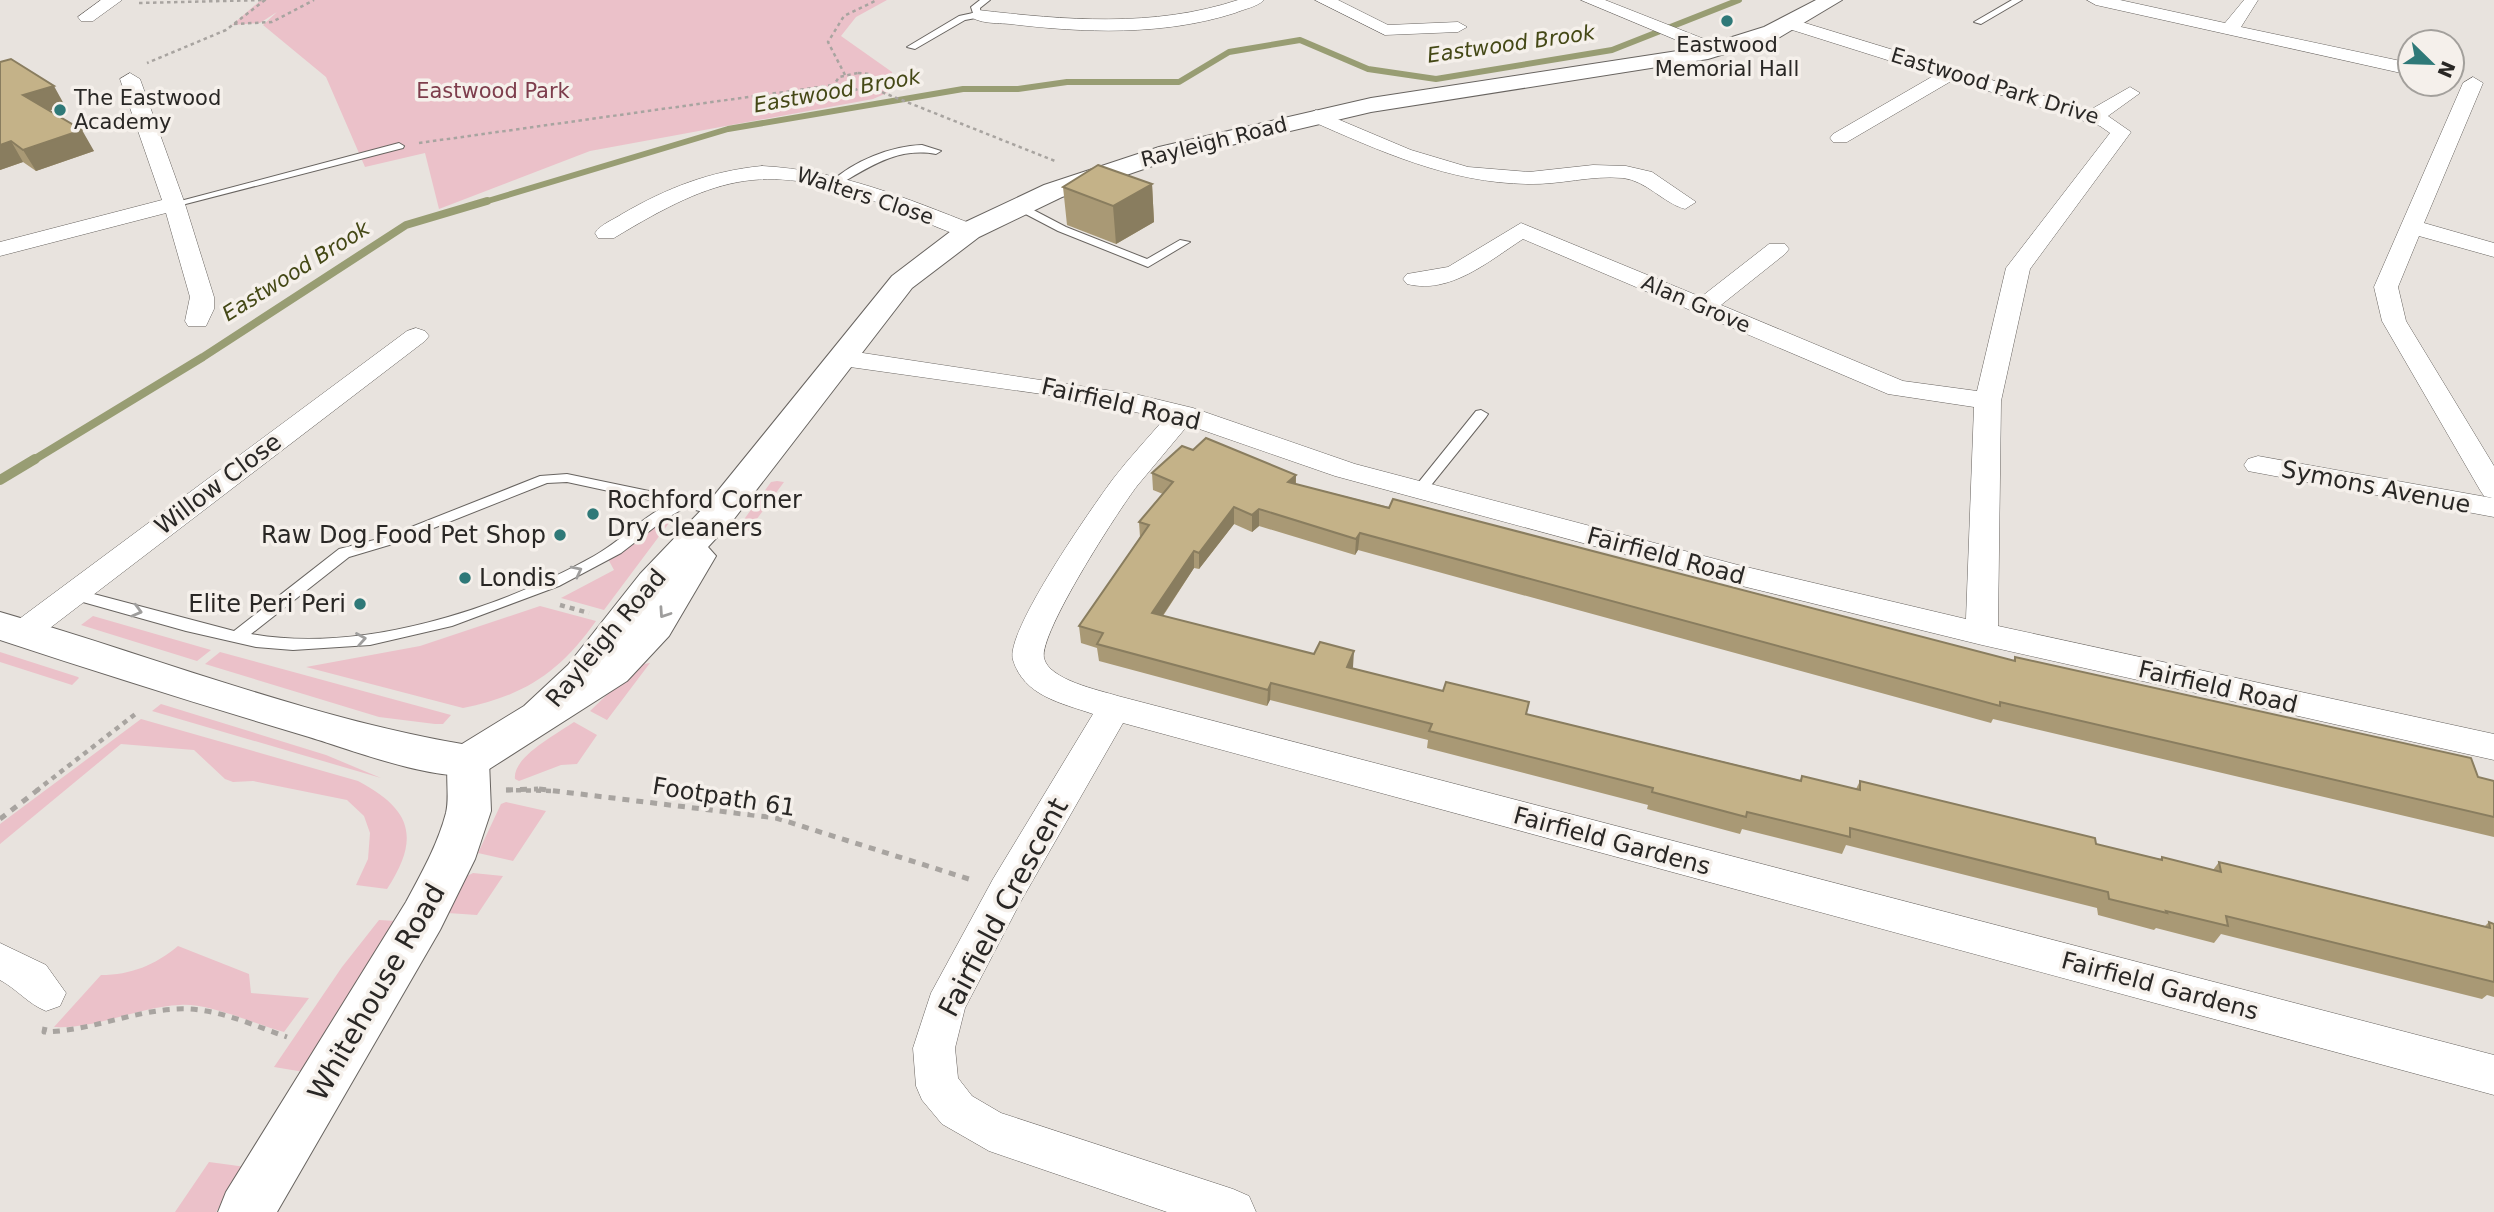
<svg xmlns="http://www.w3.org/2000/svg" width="2494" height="1212" viewBox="0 0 2494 1212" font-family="'DejaVu Sans',sans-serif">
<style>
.green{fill:#ebc1c9}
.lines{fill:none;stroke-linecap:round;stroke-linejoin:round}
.stream-far2{stroke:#989d73;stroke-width:6}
.stream-far1{stroke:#989d73;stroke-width:8}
.stream{stroke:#989d73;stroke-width:10}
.service-casing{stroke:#686460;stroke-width:2}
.minor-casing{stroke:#686460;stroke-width:1}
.tertiary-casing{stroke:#686460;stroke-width:2}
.primary-casing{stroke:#686460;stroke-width:2}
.path-far2{stroke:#a8a4a0;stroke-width:2.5;stroke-dasharray:3.5 3.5;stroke-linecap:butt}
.path-far1{stroke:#a8a4a0;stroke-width:4.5;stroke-dasharray:5 5;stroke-linecap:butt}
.path{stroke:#a8a4a0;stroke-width:5;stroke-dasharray:7 7;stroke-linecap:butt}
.service{fill:#fff;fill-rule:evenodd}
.minor{fill:#fff;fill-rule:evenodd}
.tertiary{fill:#fff;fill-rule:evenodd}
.primary{fill:#fff;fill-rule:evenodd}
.wall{fill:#a99975}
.shaded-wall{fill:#897d5f}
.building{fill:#c4b288;stroke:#897d5f;stroke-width:2}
.oneway{stroke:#9f9e9d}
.poi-dot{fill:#2f7978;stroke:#f5f0eb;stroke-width:2.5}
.labels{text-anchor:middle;stroke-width:7;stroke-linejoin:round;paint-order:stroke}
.far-water-label{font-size:21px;font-style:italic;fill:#444815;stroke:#f5f0eb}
.far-poi-label{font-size:21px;fill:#292725;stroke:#f5f0eb}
.far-street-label{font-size:21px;fill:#292725;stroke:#f5f0eb}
.far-park-label{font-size:21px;fill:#7d3d4c;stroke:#f5f0eb}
.street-label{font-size:24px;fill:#292725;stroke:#f5f0eb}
.poi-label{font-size:24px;fill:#292725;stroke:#f5f0eb;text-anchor:start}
.near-street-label{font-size:28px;fill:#292725;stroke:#f5f0eb}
</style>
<rect width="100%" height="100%" fill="#e8e3de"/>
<!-- green -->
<path class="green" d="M261,0h626l-31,17 -15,19 51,36 2,18 -21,9 -283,52 -151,58 -14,-56 -60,14 -39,-90 -63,-52 14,-13 -17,11 -28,2z
M777,481l7,1 -36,49 -8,-2v-4l31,-43z
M669,517l3,2 -68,91 -43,-12 53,-28 -6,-11z
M540,606l56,15c-36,51 -72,75 -133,87l-157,-41 114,-21z
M93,616l118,34 -14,11 -116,-36z
M0,652l78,25 1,1 -7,7 -72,-23z
M220,652l231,63 -8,9h-8l-56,-7 -174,-53z
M650,663l-43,57 -17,-9 48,-46z
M161,704l165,51 55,23 -229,-67z
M141,719l217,62c53,28 63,56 29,108l-31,-4 12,-26 2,-26 -6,-17 -17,-16 -94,-19 -20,1 -8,-3 -31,-29 -73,-6 -121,100v-20z
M574,722l23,13 -20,29 -16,1 -42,16 -4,-2c-3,-22 42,-45 59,-57z
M506,802l40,9 -33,50 -35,-8 23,-49z
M473,873l30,3 -26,39 -29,-2 19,-37z
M379,920l17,1 -92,151 -30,-5 68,-100z
M178,946l71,28 2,19 58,5 -25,34c-29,-8 -75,-29 -104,-27 -43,2 -82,24 -126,22l47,-52c30,0 54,-10 77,-29z
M209,1162l37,5 -30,45h-41z"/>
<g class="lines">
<!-- stream-far2 -->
<path class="stream-far2" d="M481,203l247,-74 235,-40h55l49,-7h112l50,-30 71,-12 68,29 68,10 176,-29 127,-50"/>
<!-- stream-far1 -->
<path class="stream-far1" d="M32,461l171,-104 203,-132 81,-24"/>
<!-- stream -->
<path class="stream" d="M0,480l35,-21"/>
<!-- service casing -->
<g class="service-casing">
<path id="service" d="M980,0h10l-10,8 1,9 -16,3 -50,29 -8,-2 52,-31 14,-3 -2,-6z
M2012,0h10l-41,24 -7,-2z
M399,143l5,3 -1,2 -229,59 -5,-3z
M922,145l19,6 -5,3c-38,-7 -65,12 -96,30l-9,-2c23,-21 60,-36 91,-37z
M1014,204h8l44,23 81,32 33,-19 10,2 -42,25 -90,-36 -44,-23z
M1481,410l7,4 -2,3 -62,77h-10l-2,-3 2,-3 62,-77z
M567,474l154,32 7,5 -7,5 -34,-8 -6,2 -16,9 -44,34 -62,33 -107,40 -82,19 -77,5 -37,-3 -70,-16 -121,-34 -2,-4 8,-5 163,43 105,-82 47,-12 154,-61zM567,482l102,22c-27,13 -48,37 -75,52 -95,53 -233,98 -343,78l98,-77 47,-14 151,-60z"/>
</g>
<!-- minor casing -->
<g class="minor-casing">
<path id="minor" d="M101,0h21l-29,21h-12l-3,-4z
M1238,0h26c-7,7 -20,9 -29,13 -72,23 -151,20 -225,11 -12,-1 -33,0 -41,-9l9,-5c87,10 175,18 260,-10z
M1315,0h23l50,25 70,-3 9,5 -9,5 -73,3z
M1581,0h24l117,46 3,4 -9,5 -6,-1z
M2087,0h33l105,23 19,-23h14l-17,27 169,36v12l-314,-70z
M1792,19l298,91 40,-23 10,6 -32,23 23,16 -101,137 -29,132 -3,225 496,108v26l-512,-115 -244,-60 -403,-109 -147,-51c-17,20 -34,41 -51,61 -19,25 -98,147 -93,172 5,22 55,32 74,38l1376,359v40l-1371,-372 -102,178 -56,107 -10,40 3,30 14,18 29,17 232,76 16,7 7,16h-89l-178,-61 -47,-27 -20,-24 -6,-14 -3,-38 18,-55 62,-114 100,-165c-32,-11 -69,-18 -80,-54 -9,-27 80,-154 100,-181 16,-21 35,-41 52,-61l-116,-23 -206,-29 -9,-3 -4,-5 4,-5 9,-3 296,45 54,13 162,56 383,101 228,54 8,-212 -86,-13 -365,-155c-34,22 -73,56 -116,45l-4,-5 4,-5 41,-7 73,-44 180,74 68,-53h16l4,5 -4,5 -64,51 182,76 74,10 29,-123 104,-135 -10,-7 -147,-46 -106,62h-14l-3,-4 3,-4 102,-59 -149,-47 -3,-4z
M130,73l10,6 45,125 29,93v12l-8,17h-18l-3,-5 5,-24 -24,-84 -166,43v-14l162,-42 -42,-121z
M2473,77l10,6 -59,140 70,20v14l-75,-21 -21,51 8,34 88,145v51l-246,-46 -4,-6 4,-6 10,-3 234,42 -8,-2 -4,-6 -98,-169 -8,-34 89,-204z
M1316,110l95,40 57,17 61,5 64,-7 33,1 26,6 44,30 -11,7c-22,-6 -38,-28 -62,-31 -32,-3 -63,7 -95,6 -79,-1 -148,-33 -219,-64l-3,-4z
M762,166c77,4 144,32 215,60l3,5 -11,7c-29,-7 -56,-23 -84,-33 -119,-44 -165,-31 -271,33h-16l-3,-5c6,-9 18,-13 27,-19 45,-26 88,-43 140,-48z
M416,328l9,3 4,5 -4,5 -392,300 -11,3 -11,-3 -5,-8 5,-8 396,-294z
M0,943l46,22 20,28 -6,13 -14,5c-18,-7 -29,-22 -46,-31z"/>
</g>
<!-- tertiary casing -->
<g class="tertiary-casing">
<path id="tertiary" d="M468,745l15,4 6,12 2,50 -16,48 -35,71 -163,282h-59l8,-20 180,-290c15,-28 32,-58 40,-89 5,-22 -4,-43 7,-64z"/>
</g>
<!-- primary casing -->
<g class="primary-casing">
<path id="primary" d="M1816,0h26l-62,37 -72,22 -337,53 -195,46 -114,39 -83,40 -67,51 -178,231 -26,28 8,9 -47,80 -42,45 -144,92c-41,12 -131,-23 -174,-36 -104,-31 -206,-63 -309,-97v-28c153,44 305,105 462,132l62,-38 44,-41 72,-91 68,-71 184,-227 67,-51 85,-40 115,-38 212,-49 326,-50 67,-21z"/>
</g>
<!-- path-far2 -->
<path class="path-far2" d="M139,3l126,-3 -39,30 -79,33
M234,24l38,-2 42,-22
M858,73l12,1 6,8 -21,8 -21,-5 5,-8z
M845,75l-17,-33 16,-26 33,-16
M869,87l186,74
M419,143l415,-58"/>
<!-- path-far1 -->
<path class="path-far1" d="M560,605l29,8
M506,790l48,1
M36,791l102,-79"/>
<!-- path -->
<path class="path" d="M539,789l237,29 196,62
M506,790l32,-1
M0,819l39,-30
M45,1027l-1,5c46,-1 88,-21 133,-23 38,-2 75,16 110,28"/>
<!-- service -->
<use href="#service" class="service"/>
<!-- minor -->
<use href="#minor" class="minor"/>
<!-- tertiary -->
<use href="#tertiary" class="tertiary"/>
<!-- primary -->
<use href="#primary" class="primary"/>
</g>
<!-- wall -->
<path class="wall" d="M0,62l65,44 -16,4 45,41 -58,20 -13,-9 -23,8z
M1152,184l2,38 -38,22 -49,-19 -4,-38z
M1193,450l103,25v9l717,177 2,-4 479,124v56l-501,-118 -2,4 -633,-173 -3,5 -96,-29 -7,6 -18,-8 -35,45 -5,-1 -31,48 190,52 174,46 273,66 2,-4 54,13 4,-8 236,63 64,15 2,-2 51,13 6,-8 266,64 4,-4 5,2v73l-7,-2 -5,4 -261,-65 -7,9 -58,-15 -2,2 -56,-15 -1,-7 -251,-63 -4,9 -100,-25 -2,5 -93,-25 1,-4 -221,-57 1,-8 -158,-40 -3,6 -168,-45 -2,-13 -16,-5 -2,-17 61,-89 -1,-15 24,-28 -10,-4 -1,-17z"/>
<!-- shaded-wall -->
<path class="shaded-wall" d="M54,86l11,20 -30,9 -12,-20z
M82,130l12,21 -58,20 -13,-21z
M11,141l12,21 -23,8v-25z
M1152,184l2,38 -38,22 -3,-38z
M1296,475l-1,17 -7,-10z
M1234,507v17l-35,45v-16z
M1259,509v17l-7,6v-17z
M1360,533l-2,17 -3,5 1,-16z
M1194,551v17l-41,62 -1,-17z
M1354,651l-1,16 -7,17 1,-17z
M1271,683l-1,17 -3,6 1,-16z"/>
<!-- building -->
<path class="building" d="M11,59l43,27 -31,9 59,35 -59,20 -12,-9 -11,4v-83z
M1098,165l54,19 -39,22 -50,-19z
M1206,438l90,37 -8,7 101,26 4,-9 622,162v-4l456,101 7,19 16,4v36l-494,-115v4l-640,-173 -4,6 -97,-30 -7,6 -18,-8 -35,46 -5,-2 -42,62 162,41 6,-12 34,9 -7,16 96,24 3,-9 83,20 -3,12 275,67 1,-5 58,14v-9l235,57 1,6 66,16v-3l59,15 -2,-10 271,66 -1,-6 5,2v58l-268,-66 2,10 -62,-15 1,2 -58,-14 -1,-7 -258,-64v9l-103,-25 -1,5 -94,-25 1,-4 -224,-57 3,-7 -161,-41 -3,7 -171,-46 6,-11 -24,-7 70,-101 -10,-3 34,-40 -21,-9 30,-27 11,4z"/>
<!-- one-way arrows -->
<defs><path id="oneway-chevron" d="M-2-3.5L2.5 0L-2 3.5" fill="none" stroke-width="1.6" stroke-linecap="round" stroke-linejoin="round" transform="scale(1.75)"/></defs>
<g class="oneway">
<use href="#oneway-chevron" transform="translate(577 571) rotate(-27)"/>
<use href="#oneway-chevron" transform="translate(137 611) rotate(15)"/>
<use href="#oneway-chevron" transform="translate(664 613) rotate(124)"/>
<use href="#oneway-chevron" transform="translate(361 639) rotate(-10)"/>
</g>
<!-- markers -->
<g class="poi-dot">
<circle cx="1727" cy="21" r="7"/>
<circle cx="60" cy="110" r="7"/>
<circle cx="593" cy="514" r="7"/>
<circle cx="560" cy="535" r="7"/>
<circle cx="465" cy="578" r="7"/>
<circle cx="360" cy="604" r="7"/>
</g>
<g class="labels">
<!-- far-water labels -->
<g class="far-water-label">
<text transform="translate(1511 44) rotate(-8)" y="7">Eastwood Brook</text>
<text transform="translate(837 91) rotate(-10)" y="7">Eastwood Brook</text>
<text transform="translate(296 271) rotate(-32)" y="7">Eastwood Brook</text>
</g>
<!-- far-poi labels -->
<g class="far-poi-label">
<text x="1727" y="52">Eastwood<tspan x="1727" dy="24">Memorial Hall</tspan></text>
<text x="74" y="105" text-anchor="start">The Eastwood<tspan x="74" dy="24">Academy</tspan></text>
</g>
<!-- far-street labels -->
<g class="far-street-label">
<text transform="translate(1995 86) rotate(17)" y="7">Eastwood Park Drive</text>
<text transform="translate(1214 142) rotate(-14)" y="7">Rayleigh Road</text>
<text transform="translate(865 196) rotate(18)" y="7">Walters Close</text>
<text transform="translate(1696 304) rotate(23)" y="7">Alan Grove</text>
</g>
<!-- far-park labels -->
<g class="far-park-label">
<text x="493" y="98">Eastwood Park</text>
</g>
<!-- street labels -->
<g class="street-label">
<text transform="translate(1121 404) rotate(13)" y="8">Fairfield Road</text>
<text transform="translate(218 484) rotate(-37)" y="8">Willow Close</text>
<text transform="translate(2376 487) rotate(11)" y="8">Symons Avenue</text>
<text transform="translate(1666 556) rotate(15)" y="8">Fairfield Road</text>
<text transform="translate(606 638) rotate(-50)" y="8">Rayleigh Road</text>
<text transform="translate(2218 687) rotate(13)" y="8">Fairfield Road</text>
<text transform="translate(724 797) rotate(9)" y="8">Footpath 61</text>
<text transform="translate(1612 841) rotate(15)" y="8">Fairfield Gardens</text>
<text transform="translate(2160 986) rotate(15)" y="8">Fairfield Gardens</text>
</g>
<!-- poi labels -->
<g class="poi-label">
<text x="607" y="508">Rochford Corner<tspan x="607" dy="28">Dry Cleaners</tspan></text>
<text x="546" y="543" text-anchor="end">Raw Dog Food Pet Shop</text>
<text x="479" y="586">Londis</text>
<text x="346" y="612" text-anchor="end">Elite Peri Peri</text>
</g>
<!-- near-street labels -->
<g class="near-street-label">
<text transform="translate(1003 907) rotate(-62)" y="10">Fairfield Crescent</text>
<text transform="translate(376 992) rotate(-60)" y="10">Whitehouse Road</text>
</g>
</g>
<!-- north arrow -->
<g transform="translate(2431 63) rotate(113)"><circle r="33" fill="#f5f0eb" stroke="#a3a09c" stroke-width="2"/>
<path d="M0-5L12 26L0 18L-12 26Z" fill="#2f7978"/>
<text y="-10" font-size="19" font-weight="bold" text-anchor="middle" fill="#292725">N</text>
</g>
</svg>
